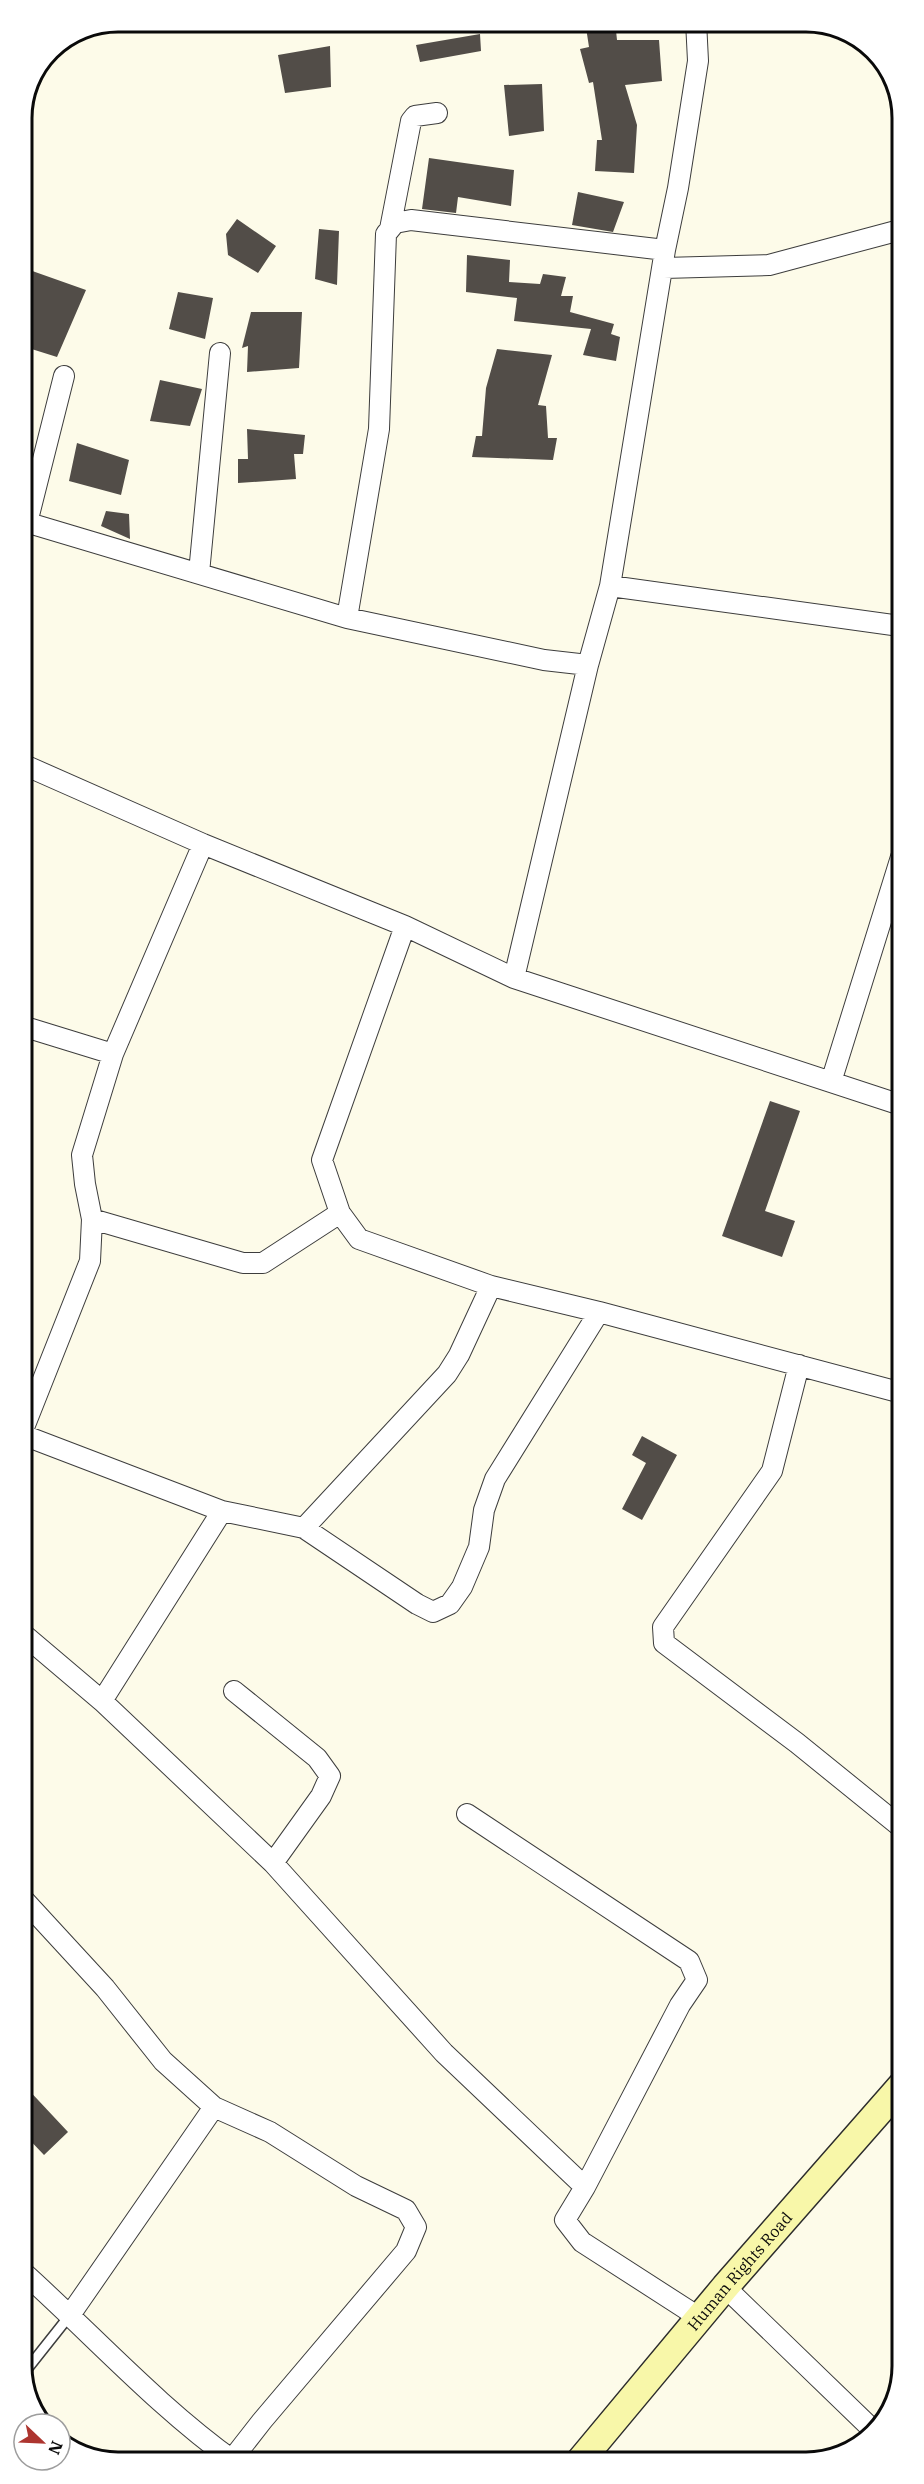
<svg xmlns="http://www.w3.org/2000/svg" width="924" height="2484" viewBox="0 0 924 2484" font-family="'IBM Plex Serif',serif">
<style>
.building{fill:#524d48}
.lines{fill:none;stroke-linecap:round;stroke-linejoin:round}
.lane-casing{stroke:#3d3d3d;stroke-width:12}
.street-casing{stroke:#3d3d3d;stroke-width:22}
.secondary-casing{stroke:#2c2c2c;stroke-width:30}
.lane{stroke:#fff;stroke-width:9}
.street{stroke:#fff;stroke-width:20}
.secondary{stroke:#f8f7a9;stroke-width:27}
.labels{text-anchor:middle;stroke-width:6;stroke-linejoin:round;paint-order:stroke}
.street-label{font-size:16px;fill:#0a0a0a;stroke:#fff}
.rim{fill:none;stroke:#0a0a0a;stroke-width:3}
</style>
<rect width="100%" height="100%" fill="#fdfbe9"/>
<!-- building -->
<path class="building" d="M585,21h30l2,19h42l3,41 -37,4 12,40 -3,48 -39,-2 2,-31h5l-9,-58 -4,1 -9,-34 9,-2z
M480,34l1,17 -61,11 -4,-17z
M330,46l1,41 -46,6 -7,-38z
M542,84l2,47 -35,5 -5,-51z
M429,158l85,12 -3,36 -53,-9 -2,16 -34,-4z
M578,192l46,10 -11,30 -41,-7z
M237,219l39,27 -18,27 -30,-18 -2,-21z
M319,229l20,2 -2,54 -22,-6z
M467,255l43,5 -1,22 31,2 3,-10 23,3 -5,19h12l-3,16 44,12 -3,10 9,3 -4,24 -33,-6 8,-26 -77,-8 3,-23 -51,-6z
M21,267l65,23 -29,67 -35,-11z
M178,292l35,6 -8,41 -36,-10z
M251,312h51l-3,56 -52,4 1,-26 -6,2z
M497,349l55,6 -14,50 8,1 2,32h9l-4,22 -81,-3 4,-21h6l4,-48z
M160,380l42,9 -12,37 -40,-5z
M247,429l58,6 -2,19h-9l2,25 -58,4v-24h10z
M77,443l52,17 -8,35 -52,-14z
M106,511l23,3 1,25 -29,-13z
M770,1101l30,10 -35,100 30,10 -13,36 -60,-21z
M642,1436l35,19 -35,65 -20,-11 24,-46 -14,-8z
M24,2085l44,47 -24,23 -20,-21z"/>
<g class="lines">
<!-- lane casing -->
<g class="lane-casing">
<path id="lane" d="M24,2373l46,-58"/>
</g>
<!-- street casing -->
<g class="street-casing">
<path id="street" d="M390,229l21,-108 4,-5 22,-3
M664,268l105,-3 131,-35
M22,521l325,97 197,42 44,5 22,-79 55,-336 13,-62 20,-127 -2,-40
M27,523l37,-147
M199,573l21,-220
M610,586l290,40
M347,618l32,-189 7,-195 9,-11 16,-3 254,30
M22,764l181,80 202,82 -83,234 18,53 19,26 132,47 108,26 303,81
M405,926l109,52 387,127
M514,978l74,-313
M22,1026l91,28
M831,1082l70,-225
M92,1219l151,44h20l77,-50
M799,1365l-27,106 -109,156 1,16 133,100 105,85
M23,1430l67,-169 2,-42 -7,-35 -3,-29 31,-101 90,-210
M23,1435l199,76 82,17 143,-154 12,-19 32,-69
M304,1528l113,76 16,8 17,-8 12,-17 17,-40 5,-37 11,-31 104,-167
M23,1634l79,67 171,162 171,190 141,134 -20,33 17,22 118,76
M234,1691l83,67 13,18 -9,20 -48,67
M102,1701l120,-190
M467,1814l222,147 8,19 -17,25 -95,182
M24,1900l81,88 58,73 51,46 56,25 86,54 50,24 10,17 -10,24 -144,170 -32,41
M24,2273c70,63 134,134 211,189
M725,2287l149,144
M70,2315l144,-208"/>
</g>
<!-- secondary casing -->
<g class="secondary-casing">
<g id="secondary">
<path id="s1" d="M580,2461l145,-174 178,-203"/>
</g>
</g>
<!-- lane -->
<use href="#lane" class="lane"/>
<!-- street -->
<use href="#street" class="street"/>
<!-- secondary -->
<use href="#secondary" class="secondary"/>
</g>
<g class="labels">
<!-- street labels -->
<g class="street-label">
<text dy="6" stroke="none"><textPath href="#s1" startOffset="248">Human Rights Road</textPath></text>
</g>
</g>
<!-- crop -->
<path d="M0 0H924V2484H0ZM118 32H806A86 86 0 0 1 892 118V2366A86 86 0 0 1 806 2452H118A86 86 0 0 1 32 2366V118A86 86 0 0 1 118 32Z" fill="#fff" fill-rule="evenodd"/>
<path class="rim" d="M118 32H806A86 86 0 0 1 892 118V2366A86 86 0 0 1 806 2452H118A86 86 0 0 1 32 2366V118A86 86 0 0 1 118 32Z"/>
<!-- north arrow -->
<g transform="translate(42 2442) rotate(113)"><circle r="28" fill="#ffffff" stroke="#9d9d9d" stroke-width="1.5"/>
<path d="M0-4.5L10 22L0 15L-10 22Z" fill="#ad352f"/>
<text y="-9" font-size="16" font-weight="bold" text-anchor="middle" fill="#0a0a0a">N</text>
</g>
</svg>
